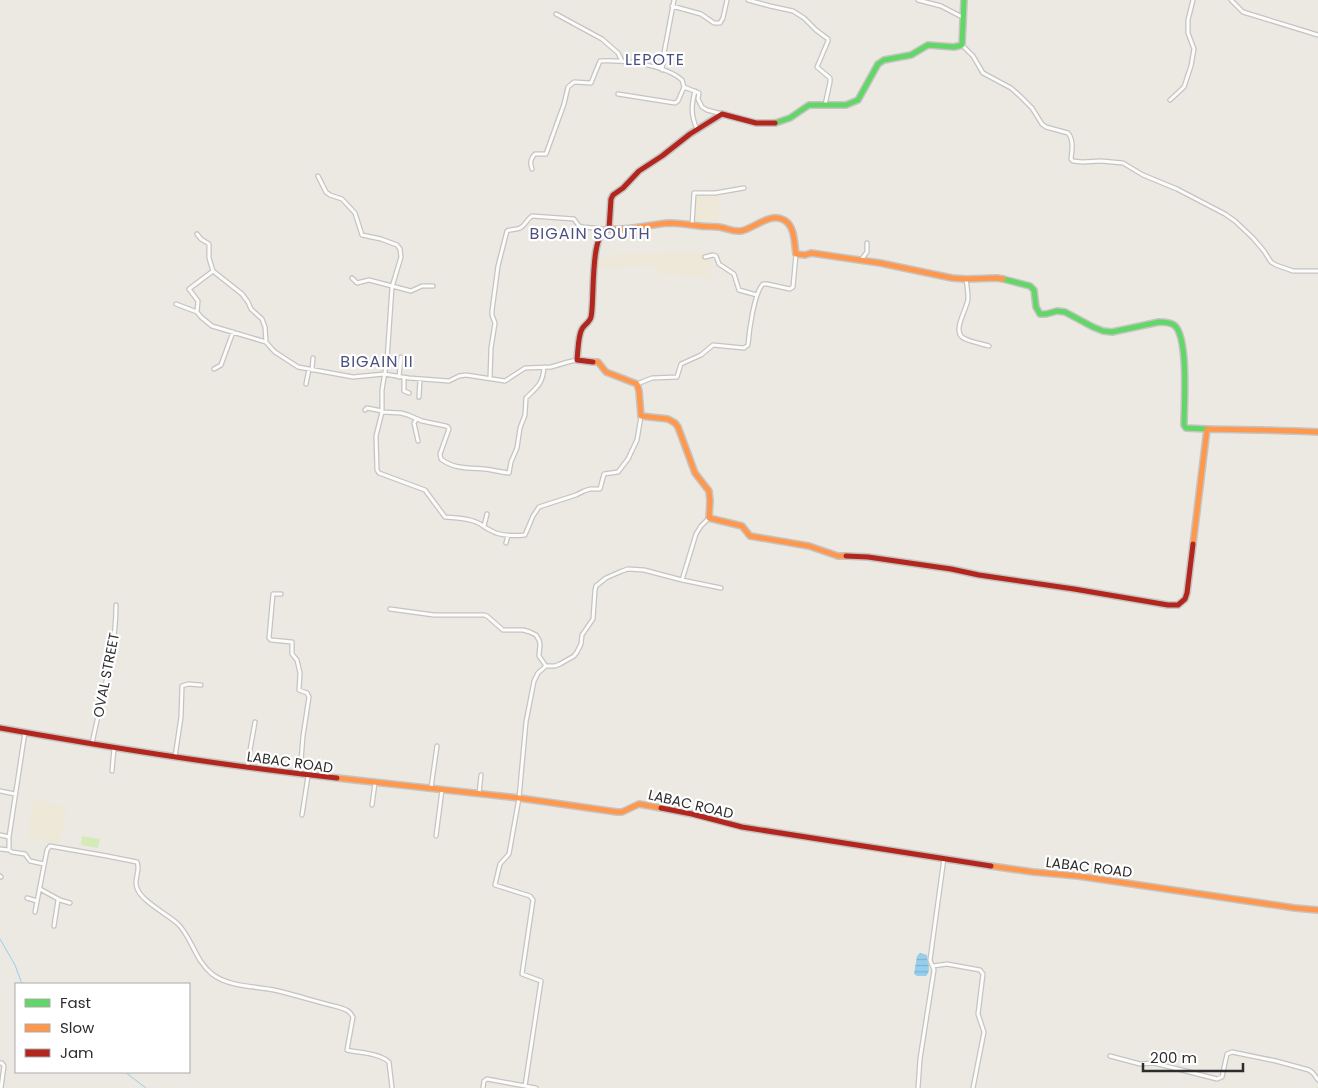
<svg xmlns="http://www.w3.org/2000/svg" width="1318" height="1088" viewBox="0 0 1318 1088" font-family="Poppins,sans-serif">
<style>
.education{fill:#eee8d8}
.pitch{fill:#d4ebb9}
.water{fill:url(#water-rules)}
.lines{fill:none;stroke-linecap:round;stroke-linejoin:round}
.stream{stroke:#95cfee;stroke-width:1}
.street-casing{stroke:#c5c4c3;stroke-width:5.5}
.fast-casing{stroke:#c5c4c3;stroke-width:8}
.slow-casing{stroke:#c5c4c3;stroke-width:8}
.jam-casing{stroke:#c5c4c3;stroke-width:8}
.street{stroke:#fcfcfb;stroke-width:3}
.fast{stroke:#63d668;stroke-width:5}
.slow{stroke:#ff974d;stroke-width:5}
.jam{stroke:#b3261e;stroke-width:5}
.labels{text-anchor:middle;stroke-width:4.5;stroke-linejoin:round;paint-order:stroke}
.street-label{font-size:14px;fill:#2d2d2d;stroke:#fff}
.quarter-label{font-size:16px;letter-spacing:1px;fill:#4b5080;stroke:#fff}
</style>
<defs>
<pattern id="water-rules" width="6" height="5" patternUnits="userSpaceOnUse" patternTransform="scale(1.25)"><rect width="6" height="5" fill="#95cfee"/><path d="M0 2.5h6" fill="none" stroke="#81b2cc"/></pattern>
</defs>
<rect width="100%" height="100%" fill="#ece8e2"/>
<!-- education -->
<path class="education" d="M695,192l25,1 -2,32 -26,-2z
M714,252l-6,26 -51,-5 -1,-8 -60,4 1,-12 17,1 2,-4z
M33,800l34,7 -8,36 -31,-6z"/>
<!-- pitch -->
<path class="pitch" d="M82,836l18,3 -2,9 -17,-3z"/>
<!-- water -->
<path class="water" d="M920,953l7,2c0,7 5,15 -1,21h-9l-3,-2 3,-18z"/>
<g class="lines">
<!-- stream -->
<path class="stream" d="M0,939l15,26 7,19
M125,1072l21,16"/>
<!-- street casing -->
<g class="street-casing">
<path id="street" d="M748,0l22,6 23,5 11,7 12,12 12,9v2l-11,26 13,11v4l-5,23
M918,0l23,6 23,12
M1231,0l12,12 75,23
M672,6l29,8 13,9h6l3,-5 4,-18
M556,14l46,25 16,14 4,8
M962,45l11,11 10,17 28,15 9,8 12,12 10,16 4,3 22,6c6,7 4,18 3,26l2,2 9,1 19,-1 22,2 20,12 34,14 48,25 10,7 18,17 11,13 7,11 5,3 17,6h25
M662,70l2,-17 10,-53
M695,91c-4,15 -4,25 2,38
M618,94l57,9 3,-2 6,-14
M1170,100l14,-13 7,-21 3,-17 -6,-16v-13l5,-20
M532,169c-2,-6 -2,-10 3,-15h11l18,-50 4,-17 6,-5 17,1 9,-22c22,-1 64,3 82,19l2,7 15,6 -1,6 4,8 5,3 15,4
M318,176l8,16 4,3 12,4 13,14 7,22 19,4 16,6 3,4 1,8 -9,30 -5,73 -5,30v22l-6,24 1,34 2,3 46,17 20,27c10,1 22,1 31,5 6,2 9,6 14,8 9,6 24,6 35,5l8,-19 6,-9 37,-12 8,-4 6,-2h10l4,-15 14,-2 10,-13 9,-19 4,-24
M692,225l2,-32h21l29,-5
M197,234l4,5 8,5v14l4,13 29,23 6,8 3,7 11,10 3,8 1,15 6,7 3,3 23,15 55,10 31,-3 25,4 40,3 10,-5 7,-1 39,6 20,-13 26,-1 17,-5 9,-2
M705,257l8,-2 3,1 3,8 15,10 5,16 18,5
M861,260l6,-8v-9
M352,278l5,5 12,-3 42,11 11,-5h11
M966,279c1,6 2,13 2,20 -1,10 -15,30 -6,38 4,4 21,7 27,9
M176,304l21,8 4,5 11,9 54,16
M197,312l1,-11 -9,-12 24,-18
M214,369l7,-4 12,-33
M312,370l1,-12
M399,377l2,-20
M404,378v13l5,2
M490,378l1,-30 4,-25 -3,-8v-4l6,-45 9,-35c4,-2 9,-1 13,-3 5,-2 7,-9 12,-12l42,3 5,7 4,1 21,2
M306,384l3,-15
M637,384l15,-6 25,-1 4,-13 20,-9 12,-10 31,3 4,-3c1,-13 6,-52 15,-61h4l23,5 3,-2 3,-33
M419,397l1,-18
M365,410l2,-2 15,3
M382,412l19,1 7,2 14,6 24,5 2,1 1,2 -9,25 1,5c12,10 29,9 43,10 9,1 17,3 25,4l2,-11 6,-14 3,-20 5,-13 1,-17c11,-11 17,-14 18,-31
M416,420l-2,3 4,18
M484,526l3,-12
M506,543l2,-8
M682,580l39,8
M281,594h-8l-4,44 2,2 21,2v12l5,6 3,13 -1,17 8,3 2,4 -6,39 -3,38
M390,609l44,6h50l3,1 16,14h20l7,2 6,3 3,5 1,4 -1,12 7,10
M25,732l-16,105v13l3,2 13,2 5,7 14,3
M92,744c9,-46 24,-91 24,-139
M175,757l6,-40 1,-31 6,-2 13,1
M247,767l8,-45
M112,771l2,-23
M431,788l6,-42
M0,791l15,3
M479,794l2,-19
M372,805l3,-22
M302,815l6,-39
M0,835l9,2
M436,836l6,-46
M0,849l9,1
M0,876l1,1
M40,889l20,11 10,3
M27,898l10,3
M35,912l12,-62 3,-4 57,10 30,6c4,9 -4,18 0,26 4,13 30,26 40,35 15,14 17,36 35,51 17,13 42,12 62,16 22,5 43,12 64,17 6,2 12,3 15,10l-6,33c13,3 32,3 42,12l3,26
M54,926l4,-26
M933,966l14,-2 33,6 3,4 -5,40 6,18 -11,56
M1110,1056l30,8 14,-1 63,16 5,-2 5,-23 5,-2 44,9 33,9 4,3 5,7
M0,1063h2l2,3 -3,22
M525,1086l16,-105 -19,-7 11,-74 -3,-4 -35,-11 5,-21 9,-10 10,-56 7,-76 8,-41 4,-8 8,-7h9l5,-2 14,-8 3,-4 4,-8 1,-9 11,-16 2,-29 1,-4 10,-8 16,-7 6,-2 16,1 38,10 14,-46 5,-8 8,-8
M483,1088l1,-7 3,-2 49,9
M918,1088l2,-29 14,-89c-1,-4 -3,-6 -4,-10l14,-102"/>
</g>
<!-- fast casing -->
<g class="fast-casing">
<path id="fast" d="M775,123l15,-5 19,-13h37l12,-5 20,-36 6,-4 27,-5 17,-10 26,2 8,-2 2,-45
M1003,279l27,7 4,4 2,17 4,7h6l11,-3 8,1 28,15 10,4 9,1 47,-10c5,0 11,0 15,3 15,11 10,81 10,100l2,3 21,1"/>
</g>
<!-- slow casing -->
<g class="slow-casing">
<path id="slow" d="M609,229c21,2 40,-5 61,-6 10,0 20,2 30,3 6,1 13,0 19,1 8,1 14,5 22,4 14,-3 29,-19 43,-11 11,6 10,22 12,34l9,1 6,-2 69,10 72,15 14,1 31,-1 6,1
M593,362h5l8,10 31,12 2,7 2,25 27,3 7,4 3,4 17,46 14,18 1,10 -1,17 33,8 8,10 59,10 29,10h8
M1193,544l14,-115c37,1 74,1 111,3
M337,778l182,20 98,14h5l17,-8 22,4
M991,866l42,6 45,4 217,32 23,2"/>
</g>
<!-- jam casing -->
<g class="jam-casing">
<path id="jam" d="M593,362l-16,-2c1,-8 1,-25 5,-31 2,-4 8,-7 9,-12 4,-16 -2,-87 18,-88l2,-30 2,-4 10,-7 16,-17 23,-15 28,-22 32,-20 34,9h19
M846,556l22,1 83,12 28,6 95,14 94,16h10l7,-6 2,-6 6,-49
M0,728c112,20 224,38 337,50
M661,808l31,6 50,13 249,39"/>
</g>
<!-- street -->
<use href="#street" class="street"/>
<!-- fast -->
<use href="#fast" class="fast"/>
<!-- slow -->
<use href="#slow" class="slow"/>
<!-- jam -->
<use href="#jam" class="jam"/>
</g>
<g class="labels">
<!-- street labels -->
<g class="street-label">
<text transform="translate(106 675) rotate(-79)" y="5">OVAL STREET</text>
<text transform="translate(290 762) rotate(8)" y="5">LABAC ROAD</text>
<text transform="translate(691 804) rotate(13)" y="5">LABAC ROAD</text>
<text transform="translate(1089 867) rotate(7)" y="5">LABAC ROAD</text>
</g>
<!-- quarter labels -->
<g class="quarter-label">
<text x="655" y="65">LEPOTE</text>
<text x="590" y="239">BIGAIN SOUTH</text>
<text x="377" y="367">BIGAIN II</text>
</g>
</g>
<!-- legend -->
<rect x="15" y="983" width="175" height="90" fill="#ffffff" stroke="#ababab"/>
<rect x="25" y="999" width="25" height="8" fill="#63d668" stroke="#ababab"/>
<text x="60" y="1008" font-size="15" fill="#2d2d2d">Fast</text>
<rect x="25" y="1024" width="25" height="8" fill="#ff974d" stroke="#ababab"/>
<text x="60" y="1033" font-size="15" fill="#2d2d2d">Slow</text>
<rect x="25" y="1049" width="25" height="8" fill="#b3261e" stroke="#ababab"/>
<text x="60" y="1058" font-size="15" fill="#2d2d2d">Jam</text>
<!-- scale -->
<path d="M1143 1063v8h100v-8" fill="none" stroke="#2d2d2d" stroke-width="2.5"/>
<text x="1150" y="1063" font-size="15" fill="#2d2d2d" stroke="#ffffff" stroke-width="4" paint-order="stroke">200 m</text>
</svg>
